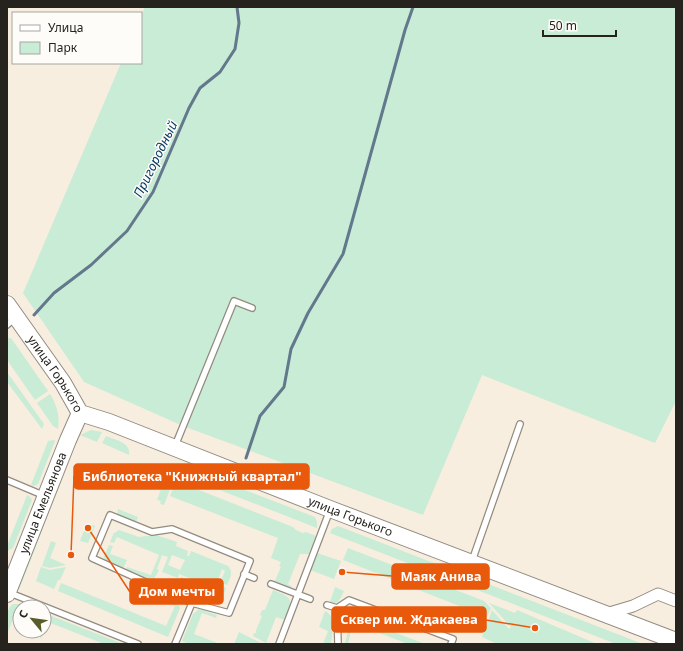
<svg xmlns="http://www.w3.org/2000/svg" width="683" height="651" viewBox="0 0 683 651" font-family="'Noto Sans',sans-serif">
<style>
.green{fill:#c8ecd5;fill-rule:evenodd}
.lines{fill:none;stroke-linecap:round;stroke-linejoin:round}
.stream{stroke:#63788c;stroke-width:3}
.lane-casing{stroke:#938b7f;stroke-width:8}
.street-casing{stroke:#938b7f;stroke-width:13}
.secondary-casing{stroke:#938b7f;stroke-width:18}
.lane{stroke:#fff;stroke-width:5.5}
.street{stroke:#fff;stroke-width:11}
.secondary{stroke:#fff;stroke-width:16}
.labels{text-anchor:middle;stroke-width:3;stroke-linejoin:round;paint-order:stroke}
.street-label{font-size:12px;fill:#26231e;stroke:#fefcf9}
.water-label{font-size:13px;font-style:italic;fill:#053962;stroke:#fefcf9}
.leader{fill:none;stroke:#e8590c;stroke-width:1.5}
.callout-dot{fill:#e8590c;stroke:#fefcf9;stroke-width:1.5}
.callout{fill:#e8590c;stroke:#e8590c;stroke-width:1.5}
.callout-label{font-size:13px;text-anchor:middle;font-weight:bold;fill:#fff}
</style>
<rect width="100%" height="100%" fill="#f7eee0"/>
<!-- green -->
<path class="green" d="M145,7h531v394l-21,42 -173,-68 -59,140 -240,-89 -99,-44 -61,-89 98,-230h20v-47z
M7,338h4l37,53 -13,9 -28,-40z
M7,372l37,52 -2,5 -35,-47z
M50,394c7,11 10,22 8,35l-5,-3 -16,-23z
M91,430l11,2 -5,10 -17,-7z
M106,436c9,4 25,6 23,19l-27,-12z
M54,440l1,1 -17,43 -4,2 -3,-1 17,-44z
M68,461h1l-50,129 -2,-3z
M134,463l9,4 -5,12h-3l-6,-2z
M171,478l3,1 -10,26 -4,-1 1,-3 -4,-1 4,-11 -2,-1z
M209,478h5l101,39 2,5v6l-115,-45 3,-3z
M176,481l117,46 3,3 7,3 3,-1 10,4 -7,18h-9l-12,30 4,3 -4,1 -14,-5 7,-16 -2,-1 2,-4 -10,-4 7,-20 -108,-42z
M27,495l3,2 2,3 -19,48 -6,3v-5z
M118,509l20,8 -2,5 -19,-7z
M87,523l8,3 -7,17 -8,-2z
M338,526l305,118h-27l-286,-111 2,-4z
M119,530l20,7 17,-2 21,7 -1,4 12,5 -1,5h2l2,-5 37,15c6,6 2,12 -1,19l-7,-3 5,-11 -3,-2 -7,19 -36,-14 -1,4 -16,-6 6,-15 -6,-2 -5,14 2,1 -5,9 -2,2 -27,-9 2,-5 24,8 8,-20 -42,-18 -3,6 -4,-1 4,-9zM172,555l13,5 -5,10 -12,-5z
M51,541l5,2 -6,15 16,7 -16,3 -8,-2z
M109,545l4,1 -3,8 17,6 -5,11 -17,-10 -1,-4z
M348,548l78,30c3,4 7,6 12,5l46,18 7,7 -4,9 -144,-57z
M317,553l24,8 -7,18 -24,-9z
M41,567l9,3 16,-3 -6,13h-2l-4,9 -18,-8z
M181,577l35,14 3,-6 7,3 -2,6 -4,1 -27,-10 -1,3 -13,-5z
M61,583l105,43 9,-20 -14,-6 1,-3 15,6 3,5 -12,29 -110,-46z
M335,587l9,4c-3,7 -6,14 -15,14z
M273,590c21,8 20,10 12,30l-9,-3 -10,26 -13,-7 1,-3h2v-3l6,-14 -2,-1 2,-5h3z
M489,603l26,10 2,-3 80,34h-100l-15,-7 10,-27 17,19 2,-2z
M13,604h6l-12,30c0,-9 -3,-24 6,-30z
M199,609l18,6 -1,3 -14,-5 -8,21 26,10h-31l-7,-3 11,-27z
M325,611c12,6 7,22 6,33h-8l5,-13 -9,-4z
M44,613l79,31h-19l-56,-22 -7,17 -4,-8h7z
M352,613h3l-7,31h-3z
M357,618l68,26h-17l-52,-20z
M239,632l24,12h-29z"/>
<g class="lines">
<!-- stream -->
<path class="stream" d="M34,315l20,-22 37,-28 36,-34 26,-39 36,-84 11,-20 20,-16 15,-23 4,-26 -2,-16
M246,458l14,-42 24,-29 7,-38 17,-36 35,-59 62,-224 8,-23"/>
<!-- lane casing -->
<g class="lane-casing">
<path id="lane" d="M7,325l9,-8
M175,446l59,-145 18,7
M7,480l38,16
M472,561l48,-137
M244,574l10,4
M271,584l39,15
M10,593l128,51
M327,605l10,3
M337,608l12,-8 104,39 -2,5
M337,608l1,36
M175,644l17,-41 -100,-45 18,-43 42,17 20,-3 78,32 -21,52 -37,-10
M279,644l51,-134"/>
</g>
<!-- street casing -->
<g class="street-casing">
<path id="street" d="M606,614l27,-8 25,-12 18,7"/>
</g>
<!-- secondary casing -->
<g class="secondary-casing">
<g id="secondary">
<path id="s1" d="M7,304l56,79 17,30 29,9 221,87 346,132"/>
<path id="s2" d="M7,594l61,-154 12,-27"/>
</g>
</g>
<!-- lane -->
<use href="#lane" class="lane"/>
<!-- street -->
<use href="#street" class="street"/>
<!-- secondary -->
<use href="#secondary" class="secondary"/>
</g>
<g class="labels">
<!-- street labels -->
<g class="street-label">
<text dy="4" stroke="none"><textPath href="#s1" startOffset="85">улица Горького</textPath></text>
<text dy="4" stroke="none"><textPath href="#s2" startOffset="98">улица Емельянова</textPath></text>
<text dy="4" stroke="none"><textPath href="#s1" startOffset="421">улица Горького</textPath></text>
</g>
<!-- water labels -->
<g class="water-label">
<text transform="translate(155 159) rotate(-64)" y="5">Пригородный</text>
</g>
</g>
<!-- callouts -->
<path class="leader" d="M71 555L74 476M342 572L392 576M88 528L130 592M535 628L486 620"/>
<g class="callout-dot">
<circle cx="71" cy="555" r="4"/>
<circle cx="342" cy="572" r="4"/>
<circle cx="88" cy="528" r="4"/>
<circle cx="535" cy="628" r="4"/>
</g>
<g class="callout">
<rect x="74" y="464" width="235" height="25" rx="4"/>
<rect x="392" y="564" width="97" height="25" rx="4"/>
<rect x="130" y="579" width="93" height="25" rx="4"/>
<rect x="332" y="607" width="154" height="25" rx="4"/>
</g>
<g class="callout-label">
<text x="192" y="481">Библиотека "Книжный квартал"</text>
<text x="441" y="581">Маяк Анива</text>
<text x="177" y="596">Дом мечты</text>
<text x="409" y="624">Сквер им. Ждакаева</text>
</g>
<!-- border -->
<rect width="683" height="651" fill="none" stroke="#26231e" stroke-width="16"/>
<!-- legend -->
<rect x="12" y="12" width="130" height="52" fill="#fefcf9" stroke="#a8a5a1"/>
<rect x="20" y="25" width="20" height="6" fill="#ffffff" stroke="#a8a5a1"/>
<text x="48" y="32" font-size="12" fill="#26231e">Улица</text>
<rect x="20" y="42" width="20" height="12" fill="#c8ecd5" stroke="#a8a5a1"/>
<text x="48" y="52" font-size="12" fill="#26231e">Парк</text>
<!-- north arrow -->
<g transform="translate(32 619) rotate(299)"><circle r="19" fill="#fefcf9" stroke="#a8a5a1"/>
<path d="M0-3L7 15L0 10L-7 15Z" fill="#585c2a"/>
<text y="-6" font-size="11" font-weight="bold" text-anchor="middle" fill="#26231e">С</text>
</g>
<!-- scale -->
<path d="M543 30v6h73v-6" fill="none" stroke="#26231e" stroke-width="2"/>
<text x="549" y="30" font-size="12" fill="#26231e" stroke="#fefcf9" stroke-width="3" paint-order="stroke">50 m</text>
</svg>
